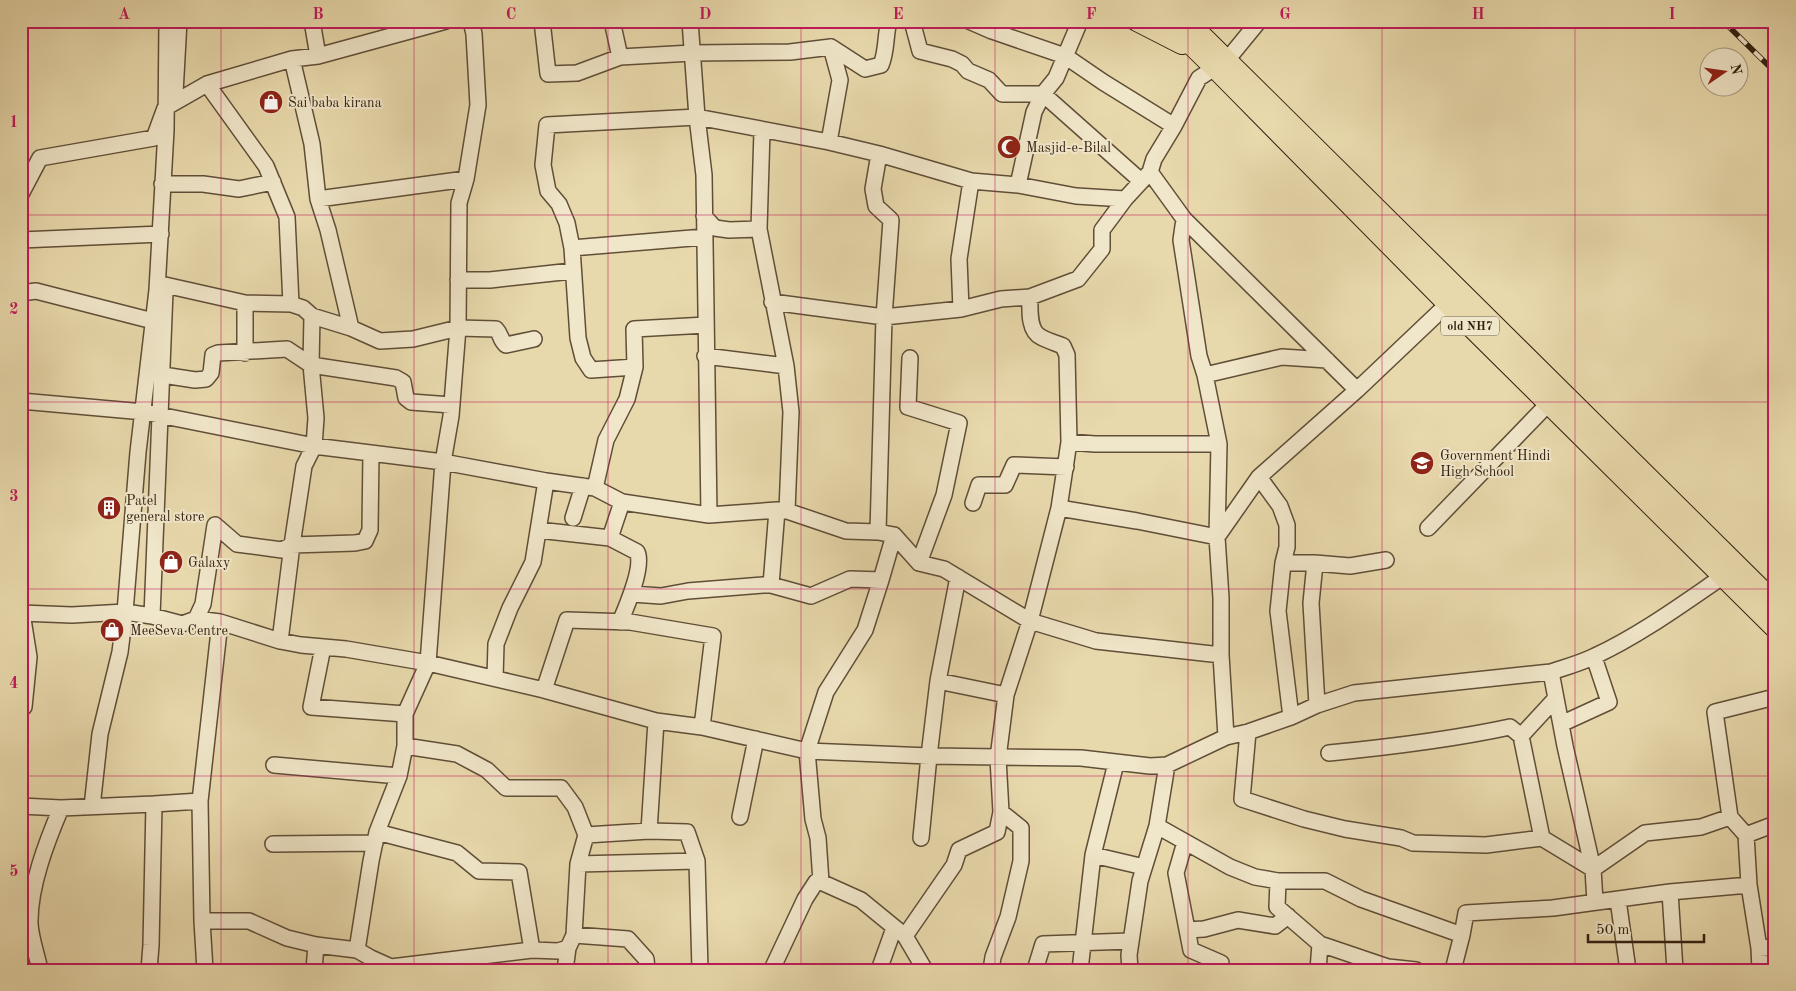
<svg xmlns="http://www.w3.org/2000/svg" width="1796" height="991" viewBox="0 0 1796 991" font-family="'Old Standard TT',serif">
<style>
.lines{fill:none;stroke-linecap:round;stroke-linejoin:round}
.minor-casing{stroke:#604e38;stroke-width:18}
.major-casing{stroke:#322011;stroke-width:22}
.minor{stroke:#f0e6c9;stroke-width:15}
.major{stroke:#e8d9ac;stroke-width:20}
.rail-casing{stroke:#322011;stroke-width:5.5}
.rail{stroke:#f0e6c9;stroke-width:4;stroke-dasharray:11;stroke-linecap:butt}
.grid{fill:none;stroke:#c2185b;stroke-width:1;stroke-opacity:0.55}
.labels{text-anchor:middle;stroke-width:4;stroke-linejoin:round;paint-order:stroke}
.shield{fill:#f0e6c9;stroke:#6b5b48;stroke-width:1}
.shield-label{font-size:12px;font-weight:bold;fill:#322011}
.poi-label{font-size:14px;fill:#322011;stroke:#f0e6c9;text-anchor:start}
.neatline{fill:none;stroke:#c2185b;stroke-width:2}
.grid-label{font-size:16px;text-anchor:middle;font-weight:bold;fill:#c2185b}
</style>
<rect width="100%" height="100%" fill="#e8d9ac"/>
<filter id="stains"><feTurbulence type="fractalNoise" baseFrequency=".004" numOctaves="4"/><feColorMatrix values="0 0 0 0 .2 0 0 0 0 .09 0 0 0 0 .02 0 0 0 .5 -.17"/></filter>
<radialGradient id="worn" r=".72"><stop offset=".6" stop-color="#630" stop-opacity="0"/><stop offset="1" stop-color="#630" stop-opacity=".3"/></radialGradient>
<g class="lines">
<!-- minor casing -->
<g class="minor-casing">
<path id="minor" d="M312,21l6,35
M542,21l6,53 29,-1 43,-16 -8,-36
M690,21l7,96 7,58 5,340 68,-5 10,1 59,20 32,1 16,3 25,28 25,6 86,52 66,20 125,14
M912,21l8,30 32,8 10,5 6,7 21,9 13,14h41l98,87
M969,21l23,10 73,25 38,26 71,44
M620,57l72,-4 98,-1 41,-5
M292,59l20,85 6,55 10,31 23,98
M207,84l59,82 21,51 4,87 12,4 9,8 -1,49 5,53 -2,28 -10,20 -12,79 -12,96
M175,93l4,-72
M762,131l-3,98 27,137 5,46 -4,99
M879,154l92,27 47,4 58,11 49,3
M1150,172l34,47 173,171
M162,184h41l36,5 34,-7
M1018,185l16,-73 9,-18 13,-16 24,-57
M21,194l19,-36 114,-20 11,-30 42,-24 85,-25 26,-3 128,-35
M318,199l148,-20
M704,216l11,12 14,2 30,-1
M1184,219l-3,21 18,116 6,19 14,69 -2,93 4,61v57l5,82
M21,240l140,-6
M572,248l-5,-25 -8,-19 -11,-13 -5,-26 4,-40 150,-8 132,25
M458,280h32l82,-9
M157,290l8,-5 80,18 46,1
M21,293l15,-2 117,30
M1030,297c0,12 -2,34 11,40 7,4 15,6 22,9l4,9 2,87 -10,66
M772,302l112,15 77,-8 40,-10 29,-2 48,-18 24,-30v-19l23,-31 25,-27 4,-13 20,-33 25,-48 28,-18 32,-39
M961,309l-2,-50 12,-78
M312,316l39,12 29,13 33,-2 45,-11 38,1c5,5 4,11 10,16l28,-6
M245,353v-50
M705,356l81,10
M910,358l-2,49 51,16 -15,72 -25,68
M635,367l-44,3 -8,-12 -5,-20 -6,-90 132,-11
M163,375l32,5 11,-1 5,-6 2,-18 5,-2 69,-4 24,16 85,13 7,4 3,16 5,4 40,3
M1205,375l77,-18 45,3
M21,401l123,11 170,34 129,16 103,19 49,7 27,14 87,13
M1069,442l26,2h124
M1259,477l21,29 7,19v22l-4,16 -5,48 13,106
M595,488l11,-48 21,-41 8,-32 -1,-38 72,-4
M973,503l6,-18h26l9,-20 52,2
M573,518l10,-32
M1428,528l120,-124
M538,530l72,8 27,14c7,14 -11,56 -17,70
M878,532l6,-215 7,-97 -15,-14 -3,-17 6,-35 -50,-12 11,-62 -9,-33 34,22 16,-4c6,-14 4,-29 8,-44
M610,538l12,-36
M1283,563h32l35,3 36,-6
M1315,563l-4,40 6,102
M771,585l6,-75
M632,594l29,2 27,-5 75,-6h8l40,11 39,-17 31,1
M21,613l51,2 53,-3 27,4 30,8 14,-5 24,3 60,19 21,4 45,4 82,14 116,27 112,31 46,6 105,24 122,5 152,2 69,8 17,-1 59,-28 22,-5 43,-15 26,-12 37,-12 197,-21c15,-5 30,-9 44,-16 45,-21 86,-51 127,-79l8,-8
M152,616l13,-325
M196,619l7,-15 12,-79 22,19 45,6 10,-5 63,-2 10,-2 5,-11 1,-77
M323,647l-12,60 94,7
M1551,672l14,74 28,123 2,33
M495,678l1,-34 14,-36 23,-46 13,-81
M938,681l68,14
M544,690l23,-70 63,2 83,14 -11,91
M21,707h3l5,-50 -7,-44
M1561,724l48,-22 -15,-45
M1248,732l-6,67 62,20 41,10 56,9 12,5 73,2 56,-7 51,31 52,-36 56,-6 29,-10 16,18 3,50 -79,7 -117,16 -87,5 -4,22 -9,35
M1521,736l21,102
M1329,753c61,-6 121,-13 181,-26l11,9 35,-38
M274,765l125,11
M154,804l46,-3
M21,806l40,2 93,-4 -3,141 -2,25
M92,807l8,-73 20,-82 5,-40 13,-160 19,-162 9,-160 1,-109
M740,817l16,-78
M1730,817l-15,-105 60,-15
M1157,826l73,41 25,10 23,4 -1,26 43,37 -2,26
M649,831l7,-110
M377,832l80,21 22,18 40,1 13,78
M586,835l63,-4 38,1 10,29 3,109
M1746,835l29,-11
M921,838l8,-82 9,-75 20,-104
M1185,842l-9,31 15,77 30,13v7
M273,844l102,-1
M1093,855l51,12
M578,864l119,-3
M1278,881h47l36,18 101,36
M821,882l40,18 44,36 20,34
M1749,885l10,63 1,22
M1670,892l5,78
M1618,900l10,70
M202,921h47l38,17 29,7 41,5 14,-89 6,-29 22,-56 6,-30v-32l23,-51 15,-201 8,-46 7,-88 1,-125 7,-24 12,-74 -4,-71 -3,-13
M1187,930l17,-1 34,-9 37,6 13,-10
M574,935l54,4 18,20 1,11
M905,936l49,-71 5,-15 38,-18 4,-20 -3,-54 8,-63 24,-74 29,-113 78,13 80,16 42,-60 98,-87 97,-92
M1320,944l68,23 28,3
M1759,948l16,-1
M357,950l14,8 20,9 141,-17 26,1 10,-3 6,-13 4,-71 8,-29 -11,-28 -14,-19h-55l-19,-18 -30,-16 -52,-8
M40,970c-3,-15 -9,-31 -10,-46 -1,-37 17,-83 31,-116
M205,970l-3,-49 -2,-120 20,-179
M314,970l2,-25
M565,970l3,-22
M774,970l-1,-3 32,-68 11,-17h5l-3,-44 -5,-19 -6,-68 19,-59 39,-62 16,-50 13,-45
M879,970l15,-42
M991,970l2,-13 15,-40 13,-56v-33l-20,-16
M1035,970l8,-26 87,-3
M1080,970l13,-115 23,-92
M1130,970l-1,-15 11,-74 17,-55 10,-61"/>
</g>
<!-- major casing -->
<g class="major-casing">
<path id="major" d="M1137,21l45,23
M1167,21l48,47 227,230 333,330
M1187,21l588,582"/>
</g>
<!-- minor -->
<use href="#minor" class="minor"/>
<!-- major -->
<use href="#major" class="major"/>
<!-- rail casing -->
<g class="rail-casing">
<path id="rail" d="M1723,21l52,51"/>
</g>
<!-- rail -->
<use href="#rail" class="rail"/>
</g>
<!-- grid -->
<path class="grid" d="M221,21v949M414,21v949M608,21v949M801,21v949M995,21v949M1188,21v949M1382,21v949M1575,21v949M21,215h1754M21,402h1754M21,589h1754M21,776h1754"/>
<!-- icons -->
<defs>
<g id="shop-disc" transform="scale(1.25)"><circle r="9.5" fill="#8f2418" stroke="#f0e6c9"/><path d="M-5-2.5h2.3a2.7 3.5 0 0 1 5.4 0H5L5.5 6h-11ZM-1.5-2.5h3a1.5 2.3 0 0 0-3 0Z" fill="#fff"/></g>
<g id="mosque-disc" transform="scale(1.25)"><circle r="9.5" fill="#8f2418" stroke="#f0e6c9"/><path d="M3.5-4.9A6 6 0 1 0 3.5 4.9A5 5 0 1 1 3.5-4.9Z" fill="#fff"/></g>
<g id="school-disc" transform="scale(1.25)"><circle r="9.5" fill="#8f2418" stroke="#f0e6c9"/><path d="M0-5L7-2L0 1L-7-2ZM-4 1L0 2.5L4 1V4Q0 6-4 4Z" fill="#fff"/></g>
<g id="building-disc" transform="scale(1.25)"><circle r="9.5" fill="#8f2418" stroke="#f0e6c9"/><path d="M-4-6H4V6H1V3H-1V6H-4ZM-2.5-4.3h1.7v1.8h-1.7ZM.8-4.3h1.7v1.8H.8ZM-2.5-1h1.7V.8h-1.7ZM.8-1h1.7V.8H.8Z" fill="#fff"/></g>
</defs>
<g fill-rule="evenodd">
<use href="#shop-disc" x="271" y="102"/>
<use href="#mosque-disc" x="1009" y="147"/>
<use href="#school-disc" x="1422" y="463"/>
<use href="#building-disc" x="109" y="508"/>
<use href="#shop-disc" x="171" y="562"/>
<use href="#shop-disc" x="112" y="630"/>
</g>
<g class="labels">
<!-- shield labels -->
<rect class="shield" x="1441" y="316.5" width="58" height="19" rx="4"/>
<g class="shield-label">
<text x="1470" y="330">old NH7</text>
</g>
<!-- poi labels -->
<g class="poi-label">
<text x="288" y="107">Sai baba kirana</text>
<text x="1026" y="152">Masjid-e-Bilal</text>
<text x="1440" y="460">Government Hindi<tspan x="1440" dy="16">High School</tspan></text>
<text x="126" y="505">Patel<tspan x="126" dy="16">general store</tspan></text>
<text x="188" y="567">Galaxy</text>
<text x="130" y="635">MeeSeva Centre</text>
</g>
</g>
<!-- margin -->
<rect width="1796" height="991" fill="none" stroke="#e8d9ac" stroke-width="55"/>
<!-- north arrow -->
<g transform="translate(1724 72) rotate(77)"><circle r="24" fill="#f0e6c9" stroke="#a4977f"/>
<path d="M0-4L9 19L0 12L-9 19Z" fill="#8f2418"/>
<text y="-8" font-size="14" font-weight="bold" text-anchor="middle" fill="#322011">N</text>
</g>
<!-- scale -->
<path d="M1588 934v8h116v-8" fill="none" stroke="#322011" stroke-width="2.5"/>
<text x="1596" y="934" font-size="15" fill="#322011" stroke="#f0e6c9" stroke-width="4" paint-order="stroke">50 m</text>
<rect x="28" y="28" width="1740" height="936" class="neatline"/>
<g class="grid-label">
<text x="124" y="19">A</text>
<text x="318" y="19">B</text>
<text x="511" y="19">C</text>
<text x="705" y="19">D</text>
<text x="898" y="19">E</text>
<text x="1091" y="19">F</text>
<text x="1285" y="19">G</text>
<text x="1478" y="19">H</text>
<text x="1672" y="19">I</text>
<text x="14" y="127">1</text>
<text x="14" y="314">2</text>
<text x="14" y="501">3</text>
<text x="14" y="688">4</text>
<text x="14" y="876">5</text>
</g>
<rect width="100%" height="100%" filter="url(#stains)"/>
<rect width="100%" height="100%" fill="url(#worn)"/>
</svg>
